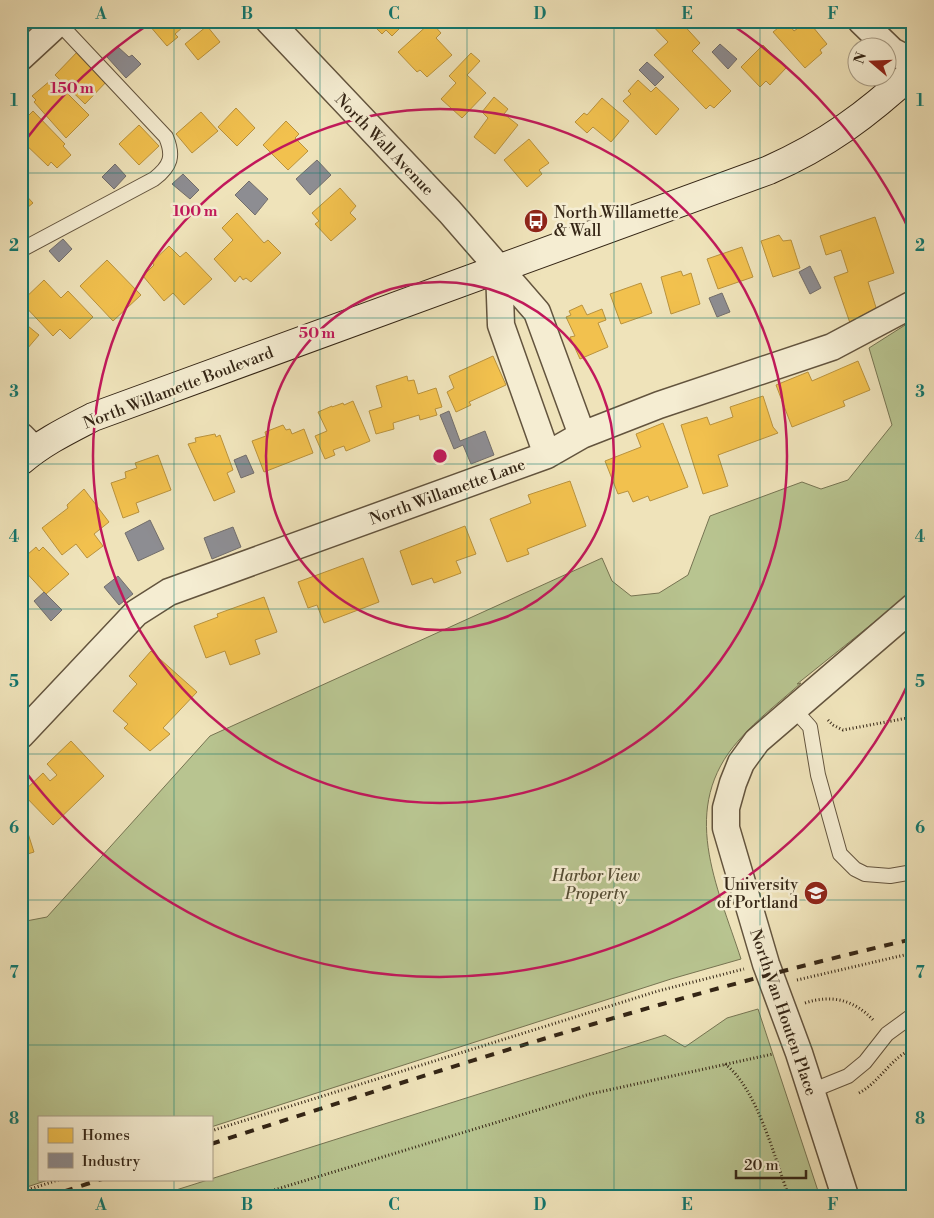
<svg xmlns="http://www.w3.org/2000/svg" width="934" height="1218" viewBox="0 0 934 1218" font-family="'Libre Bodoni',serif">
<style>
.green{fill:#b8c490;stroke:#767452}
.homes{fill:#f2c14e;stroke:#b9923d}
.industry{fill:#8d8d92;stroke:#726e6c}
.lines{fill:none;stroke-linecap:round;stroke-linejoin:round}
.service-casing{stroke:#63543e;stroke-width:16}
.minor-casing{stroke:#63543e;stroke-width:29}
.secondary-casing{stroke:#342515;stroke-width:30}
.path{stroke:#342515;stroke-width:3;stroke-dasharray:1 2.5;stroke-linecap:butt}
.service{stroke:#f5edd2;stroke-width:14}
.minor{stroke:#f5edd2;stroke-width:26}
.secondary{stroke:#f5edd2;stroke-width:28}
.rail{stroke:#342515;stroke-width:4;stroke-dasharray:9 9;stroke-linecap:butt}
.grid{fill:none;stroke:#0f766e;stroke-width:1;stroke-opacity:0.55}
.ring{fill:none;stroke:#c2185b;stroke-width:2.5}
.labels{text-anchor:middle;stroke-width:5;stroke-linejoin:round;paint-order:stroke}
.street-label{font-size:16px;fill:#342515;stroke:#f5edd2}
.poi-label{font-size:16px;fill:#342515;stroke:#f5edd2;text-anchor:start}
.park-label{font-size:16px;font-style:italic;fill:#554d34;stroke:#f5edd2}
.centre{fill:#c2185b;stroke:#f5edd2;stroke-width:2.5}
.ring-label{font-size:15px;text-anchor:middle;font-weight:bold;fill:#c2185b;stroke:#f5edd2;stroke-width:5;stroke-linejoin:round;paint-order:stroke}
.neatline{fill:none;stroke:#0f766e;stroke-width:2}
.grid-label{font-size:16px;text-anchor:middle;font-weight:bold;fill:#0f766e}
</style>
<rect width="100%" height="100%" fill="#efe3ba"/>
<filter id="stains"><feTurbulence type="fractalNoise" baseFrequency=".004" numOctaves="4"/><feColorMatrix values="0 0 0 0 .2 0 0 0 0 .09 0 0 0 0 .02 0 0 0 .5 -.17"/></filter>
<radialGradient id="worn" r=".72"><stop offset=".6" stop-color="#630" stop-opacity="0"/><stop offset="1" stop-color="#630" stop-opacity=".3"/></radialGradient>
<!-- green -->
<path class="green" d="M913,320v271l-116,93 4,-1c-21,19 -44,36 -62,57 -61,68 -22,145 2,219l-70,20 -460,148v-10h-172v62h12l-30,10v-267l26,-5 163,-181 392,-178 10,23 19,15 28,-3 29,-18 22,-59 92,-34 19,7 27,-9 44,-55 -23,-77z
M758,1009l62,188h-666l511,-162 20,12 42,-29z"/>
<!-- homes -->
<path class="homes" d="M154,21h36l-15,13 3,3 -11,9 -18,-21z
M369,21h38l-15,15 -6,-6 -4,4z
M648,21h32l20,22 -8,8 39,40 -17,17 -4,-3 -4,4 -52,-54 14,-13z
M781,21h14l-5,5 4,5 14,-10 19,23 -7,6 2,3 -17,15 -32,-36 10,-8z
M431,22l10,11 -5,5 16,17 -25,22 -7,-7 -3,2 -19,-20z
M207,26l13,16 -22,18 -13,-16z
M763,45l23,23 -16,17 -4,-4 -6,6 -19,-20z
M80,49l30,29 -25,26 -30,-29z
M471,53l9,8 -13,14 19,18 -24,25 -21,-19 15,-16 -7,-7z
M51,80l3,4 3,-1 32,32 -23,23 -32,-36 2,-2 -4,-4z
M638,80l13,12 5,-5 23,22 -23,26 -33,-34 8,-7 -3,-3z
M494,97l14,12 -4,5 14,11 -23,29 -21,-17 14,-19 -6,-6z
M602,98l27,23 -18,21 -18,-15 -6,6 -12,-11 9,-9 3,2z
M236,108l19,20 -18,18 -19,-19z
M33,111l32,33 -2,2 8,9 -14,13 -6,-6 -3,4 -27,-26v-17z
M201,112l17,19 -26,22 -16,-19z
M286,121l13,13 -4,4 13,13 -20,19 -25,-25z
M139,125l20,21 -20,19 -20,-21z
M529,139l20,24 -10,7 3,4 -15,13 -23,-27z
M340,188l16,18 -6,7 6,6 -25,22 -16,-17 4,-3 -7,-8z
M21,190l12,13 -12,10z
M237,213l27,30 4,-3 13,13 -30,29 -5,-4 -3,2 -3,-4 -5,6 -21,-23 19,-19 -11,-12z
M875,217l19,56 -26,9 10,32 -28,9 -16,-46 14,-5 -7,-22 -15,5 -6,-19z
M779,235l4,6 8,-1 9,28 -27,9 -12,-36z
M169,246l11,11 6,-5 26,27 -28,26 -11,-12 -9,8 -21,-25 11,-11 -2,-3z
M742,247l11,30 -35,12 -11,-30z
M107,260l34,35 -28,26 -33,-35z
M681,271l2,5 8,-3 9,31 -29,10 -10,-37z
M44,280l17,18 7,-7 25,26 -23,22 -10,-10 -7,7 -32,-34z
M641,283l11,30 -31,11 -11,-30z
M582,305l5,10 15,-6 4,11 -8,3 10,24 -28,12 -10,-22 5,-1 -9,-19 5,-2 -2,-4z
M21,312l6,5 -4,5 16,13 -18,21z
M493,356l13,29 -37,17 2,3 -15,7 -9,-20 7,-4 -5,-12z
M858,361l12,29 -27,11 2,5 -53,21 -16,-42 32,-13 4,9z
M407,376l1,5 6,-1 4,14 18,-6 6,19 -7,2 2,6 -17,5 -1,-5 -26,8 1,6 -18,5 -7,-23 13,-4 -6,-21z
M763,396l10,31 5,6 -60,22 10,31 -25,8 -22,-69 26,-8 3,8 23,-8 -3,-10z
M353,401l17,40 -24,10 -2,-5 -11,4 2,5 -10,4 -10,-23 12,-5 -9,-19 14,-6v1l11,-4 1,2z
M663,423l25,64 -38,14 -2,-5 -15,6 -5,-11 -10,3 -13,-33 36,-14 -5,-13z
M283,425l3,5 4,-1 2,5 12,-5 9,24 -49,19 -12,-31 14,-5 -1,-4z
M215,434l1,3 4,-2 13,35 -6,3 8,19 -21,9 -26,-57 8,-2 -1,-4z
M158,455l13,35 -35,13 3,9 -16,6 -12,-35 15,-5 -1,-6 12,-4 -2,-5z
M570,481l16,45 -59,23 2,5 -22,8 -17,-43 41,-16 -3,-8z
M84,489l25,33 -15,12 9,12 -16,12 -11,-14 -14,11 -20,-27 26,-20 -1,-3z
M465,526l11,28 -20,7 5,12 -27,10 -2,-5 -20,7 -12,-34z
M36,547l3,4 4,-4 26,27 -23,20 -25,-27v-3l7,-7 -1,-2z
M363,558l16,44 -55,21 -7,-18 -9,3 -10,-26z
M264,597l13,35 -22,8 5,14 -30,11 -5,-14 -19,7 -12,-32 24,-9 -1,-3z
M21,611l7,7 -7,6z
M151,651l46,41 -34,36 7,6 -20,17 -26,-23 4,-4 -15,-13 24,-27 -8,-8z
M71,741l33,35 -51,49 -31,-32 21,-20 7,8 7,-6 -10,-11z
M25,824l9,28 -13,4v-31z"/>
<!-- industry -->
<path class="industry" d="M720,44l17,15 -9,10 -16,-17z
M118,47l11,10 3,-2 9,9 -15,14 -19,-21z
M647,62l17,15 -9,9 -16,-16z
M317,160l14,15 -21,20 -14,-16z
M115,164l11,12 -12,13 -12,-12z
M183,174l16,16 -9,9 -18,-15z
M249,181l19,18 -13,16 -20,-20z
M63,239l9,10 -13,13 -10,-11z
M810,266l11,22 -11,6 -11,-22z
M722,293l8,19 -13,5 -8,-19z
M449,411l11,30 25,-10 9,24 -23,9 -8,-19 -9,4 -14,-34z
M246,455l8,18 -13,5 -7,-18z
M150,520l14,29 -26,12 -13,-28z
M233,527l8,20 -29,12 -8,-21z
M118,576l15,18 -14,11 -15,-18z
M44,592l18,18 -11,11 -17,-20z"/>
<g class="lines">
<!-- service casing -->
<g class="service-casing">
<path id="service" d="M21,250l133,-71c17,-13 20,-23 12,-42l-109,-116
M793,708l17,19 8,48 22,79 15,15 10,5 25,2 23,-4
M811,1091l37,-15 17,-14 22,-28 26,-19"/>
</g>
<!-- minor casing -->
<g class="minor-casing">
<path id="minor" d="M269,21l181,191 87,100 45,123
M861,21l31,30 21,11
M21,57l39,-36
M499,269l2,56 46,130
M21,436l14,14
M21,735l115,-122 33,-21 378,-137 35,-20 77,-30 173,-58 81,-43
M845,1196l-46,-143 -33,-89 -40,-136v-20l7,-25 8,-20 16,-22 156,-134"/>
</g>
<!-- secondary casing -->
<g class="secondary-casing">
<path id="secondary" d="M21,461c22,-19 47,-31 72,-44l676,-247c57,-25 99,-56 144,-98"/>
</g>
<!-- path -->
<path class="path" d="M828,720l5,5 10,5 70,-13
M797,980l116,-27
M805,1003c27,-9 50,-3 69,18
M725,1064c32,24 50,95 64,133
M859,1093c21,-11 33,-37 54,-44
M211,1131l447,-140 86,-22
M21,1192l40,-13
M251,1197l339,-103 183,-40"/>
<!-- service -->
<use href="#service" class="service"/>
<!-- minor -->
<use href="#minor" class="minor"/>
<!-- secondary -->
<use href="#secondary" class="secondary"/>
<!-- rail -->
<path class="rail" d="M211,1144c232,-75 464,-150 702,-205
M47,1197l55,-18"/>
</g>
<!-- grid -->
<path class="grid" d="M174,21v1096M320,21v1176M467,21v1176M614,21v1176M760,21v1176M21,173h892M21,318h892M21,464h892M21,609h892M21,754h892M21,900h892M21,1045h892M174,1179v18"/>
<!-- distance rings -->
<g class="ring">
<circle cx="440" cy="456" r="174"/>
<circle cx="440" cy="456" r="347"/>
<path d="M912 676A521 521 0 0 1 24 770M24 142A521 521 0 0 1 152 22M728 22A521 521 0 0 1 912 236"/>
</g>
<!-- icons -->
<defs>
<g id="bus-disc" transform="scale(1.25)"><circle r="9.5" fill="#8f2418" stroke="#f5edd2"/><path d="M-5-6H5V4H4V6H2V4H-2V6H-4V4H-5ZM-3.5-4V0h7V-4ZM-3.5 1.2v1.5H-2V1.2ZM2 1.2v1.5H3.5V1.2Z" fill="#fff"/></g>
<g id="university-disc" transform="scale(1.25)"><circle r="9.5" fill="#8f2418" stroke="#f5edd2"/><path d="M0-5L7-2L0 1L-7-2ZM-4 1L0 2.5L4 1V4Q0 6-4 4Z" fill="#fff"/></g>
</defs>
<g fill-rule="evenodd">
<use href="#bus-disc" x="536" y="221"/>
<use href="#university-disc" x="816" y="893"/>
</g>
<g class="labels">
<!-- street labels -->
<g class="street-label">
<text transform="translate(385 144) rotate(46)" y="6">North Wall Avenue</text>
<text transform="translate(178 387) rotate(-21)" y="6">North Willamette Boulevard</text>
<text transform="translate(447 491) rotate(-20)" y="6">North Willamette Lane</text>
<text transform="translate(784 1012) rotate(71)" y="6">North Van Houten Place</text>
</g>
<!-- poi labels -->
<g class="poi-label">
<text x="554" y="218">North Willamette<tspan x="554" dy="18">&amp; Wall</tspan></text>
<text x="798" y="890" text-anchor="end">University<tspan x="798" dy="18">of Portland</tspan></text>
</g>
<!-- park labels -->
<g class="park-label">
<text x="596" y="881">Harbor View<tspan x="596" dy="18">Property</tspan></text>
</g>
</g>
<circle cx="440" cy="456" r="8" class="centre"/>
<g class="ring-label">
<text x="72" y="93">150 m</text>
<text x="195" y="216">100 m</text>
<text x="317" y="338">50 m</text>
</g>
<!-- margin -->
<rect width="934" height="1218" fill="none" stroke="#efe3ba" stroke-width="55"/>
<!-- legend -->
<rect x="38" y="1116" width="175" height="65" fill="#f5edd2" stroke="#a89d86"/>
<rect x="48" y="1128" width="25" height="15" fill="#f2c14e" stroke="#a89d86"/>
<text x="82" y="1140" font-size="15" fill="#342515">Homes</text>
<rect x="48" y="1153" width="25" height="15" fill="#8d8d92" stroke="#a89d86"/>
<text x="82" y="1166" font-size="15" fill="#342515">Industry</text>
<!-- north arrow -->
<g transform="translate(872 62) rotate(289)"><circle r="24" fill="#f5edd2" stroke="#a89d86"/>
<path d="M0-4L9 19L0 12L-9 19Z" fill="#8f2418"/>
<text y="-8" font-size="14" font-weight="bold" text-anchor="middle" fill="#342515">N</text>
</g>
<!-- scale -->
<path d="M736 1170v8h70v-8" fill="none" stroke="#342515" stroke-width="2.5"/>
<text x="744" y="1170" font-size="15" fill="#342515" stroke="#f5edd2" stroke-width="4" paint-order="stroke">20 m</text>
<rect x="28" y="28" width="878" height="1162" class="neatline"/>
<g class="grid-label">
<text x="101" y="19">A</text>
<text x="247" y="19">B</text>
<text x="394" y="19">C</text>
<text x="540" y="19">D</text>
<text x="687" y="19">E</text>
<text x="833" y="19">F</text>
<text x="14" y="106">1</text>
<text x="920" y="106">1</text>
<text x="14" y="251">2</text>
<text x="920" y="251">2</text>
<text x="14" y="397">3</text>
<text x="920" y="397">3</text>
<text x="14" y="542">4</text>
<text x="920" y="542">4</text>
<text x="14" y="687">5</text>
<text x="920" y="687">5</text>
<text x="14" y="833">6</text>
<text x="920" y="833">6</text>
<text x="14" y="978">7</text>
<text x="920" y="978">7</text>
<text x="14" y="1124">8</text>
<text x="920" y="1124">8</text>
<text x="101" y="1210">A</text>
<text x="247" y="1210">B</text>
<text x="394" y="1210">C</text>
<text x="540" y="1210">D</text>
<text x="687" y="1210">E</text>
<text x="833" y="1210">F</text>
</g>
<rect width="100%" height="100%" filter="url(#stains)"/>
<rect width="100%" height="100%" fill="url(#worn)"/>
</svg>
